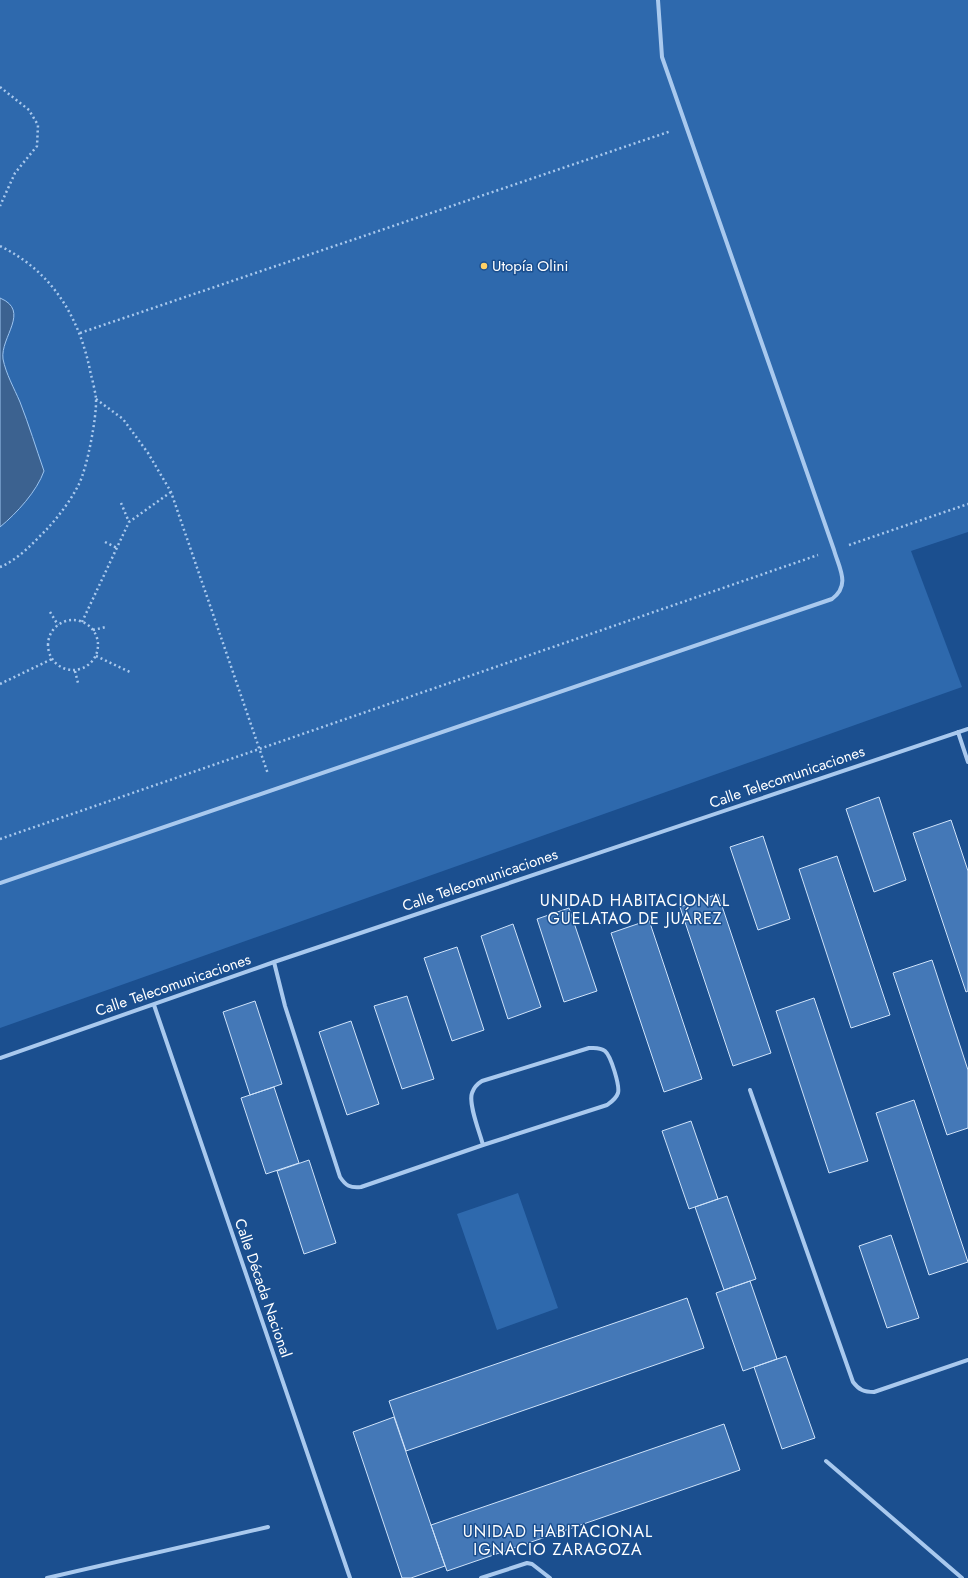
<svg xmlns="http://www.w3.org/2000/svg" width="968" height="1578" viewBox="0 0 968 1578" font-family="Jost,sans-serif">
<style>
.green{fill:#2e69ad}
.water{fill:#3c6290;stroke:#9cc4f0}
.building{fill:#4478b7;stroke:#cfe3fa}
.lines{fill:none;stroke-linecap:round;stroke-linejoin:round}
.path{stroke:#a9c9ee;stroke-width:2.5;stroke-dasharray:2 3;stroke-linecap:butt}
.minor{stroke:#a9c9ee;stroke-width:4}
.poi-dot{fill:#ffd166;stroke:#1b4f8f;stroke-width:1.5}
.labels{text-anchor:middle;stroke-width:3;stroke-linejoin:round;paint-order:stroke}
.poi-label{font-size:15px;fill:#fff;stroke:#1b4f8f;text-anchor:start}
.street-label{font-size:15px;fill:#fff;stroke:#1b4f8f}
.neighbourhood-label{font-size:16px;letter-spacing:1px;fill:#fff;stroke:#1b4f8f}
</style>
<rect width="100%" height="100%" fill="#1b4f8f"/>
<!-- green -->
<path class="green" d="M0,0h968v532l-57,19 51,136 -962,341z
M518,1193l40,115 -61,22 -40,-116z"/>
<!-- water -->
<path class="water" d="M0,298c31,13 0,39 3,61 3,15 11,29 17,43 9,23 16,46 24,69 -7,20 -27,42 -44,56z"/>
<!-- building -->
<path class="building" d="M879,797l27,83 -32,12 -28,-83z
M951,820l17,51v120l-2,1 -53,-159z
M763,836l27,83 -32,11 -28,-83z
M837,856l53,159 -39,13 -52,-159z
M718,894l53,159 -38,13 -53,-159z
M569,908l28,83 -33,11 -27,-83z
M649,920l53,159 -38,13 -53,-159z
M513,924l28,83 -33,12 -27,-83z
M457,947l27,83 -32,11 -28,-83z
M932,960l36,110v58l-21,7 -54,-162z
M407,996l27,83 -32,10 -28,-83z
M814,998l54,163 -39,12 -53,-162z
M255,1001l27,83 -32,11 -27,-83z
M351,1021l28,83 -32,11 -28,-83z
M274,1087l25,76 -33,11 -25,-76z
M914,1100l54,162 -39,13 -53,-162z
M691,1121l27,78 -29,10 -27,-78z
M309,1160l27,83 -32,11 -27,-83z
M727,1196l29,83 -32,11 -29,-83z
M891,1235l28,83 -32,10 -28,-82z
M750,1281l27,78 -34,12 -27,-78z
M687,1298l17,50 -298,103 -17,-50z
M786,1356l29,82 -33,11 -28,-82z
M394,1417l51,149 -34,12h-9l-49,-146z
M724,1424l16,46 -293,101 -16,-46z"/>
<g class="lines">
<!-- path -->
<path class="path" d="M0,87l29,23 9,15 -1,21 -22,27 -15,33
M0,246c53,26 80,72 91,129 2,7 4,16 5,23 1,19 -9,70 -17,86 -8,16 -20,32 -32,45 -13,13 -29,31 -47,38
M80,333l591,-202
M96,399l27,20 25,34 23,39 97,282
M121,503l8,19
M105,542l12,6
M849,545l119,-41
M50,612l8,13
M48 645a25 25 0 1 1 50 0a25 25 0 1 1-50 0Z
M82,622l47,-100 42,-30
M93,630l13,-3
M96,656l36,17
M75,671l3,12
M0,684l52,-25
M0,839l818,-284"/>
<!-- minor -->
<path class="minor" d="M958,732l10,30
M0,883l832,-284c19,-14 7,-31 2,-49l-172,-493 -4,-57
M274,962l11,44 55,171c6,9 10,11 21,10l122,-42 124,-40c4,-3 9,-6 11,-12 2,-7 -7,-37 -13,-42 -5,-4 -10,-3 -16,-3l-107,33c-5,3 -8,6 -10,12 -4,11 8,40 11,52
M154,1005l196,573
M0,1058l274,-96 694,-233
M750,1090l103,292c6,8 11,10 21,10l94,-32
M826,1461l136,117
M47,1578l221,-51
M481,1578l46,-15 5,1 18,14"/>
</g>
<!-- markers -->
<circle class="poi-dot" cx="484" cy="266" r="4"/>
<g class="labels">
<!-- poi labels -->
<g class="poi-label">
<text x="492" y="271">Utopía Olini</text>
</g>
<!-- street labels -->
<g class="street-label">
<text transform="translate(787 777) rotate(-19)" y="5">Calle Telecomunicaciones</text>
<text transform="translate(480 880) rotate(-19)" y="5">Calle Telecomunicaciones</text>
<text transform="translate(173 985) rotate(-19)" y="5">Calle Telecomunicaciones</text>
<text transform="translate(263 1288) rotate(71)" y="5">Calle Década Nacional</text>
</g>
<!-- neighbourhood labels -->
<g class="neighbourhood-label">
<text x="635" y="906">UNIDAD HABITACIONAL<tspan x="635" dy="18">GUELATAO DE JUÁREZ</tspan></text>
<text x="558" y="1537">UNIDAD HABITACIONAL<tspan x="558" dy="18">IGNACIO ZARAGOZA</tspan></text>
</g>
</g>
</svg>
